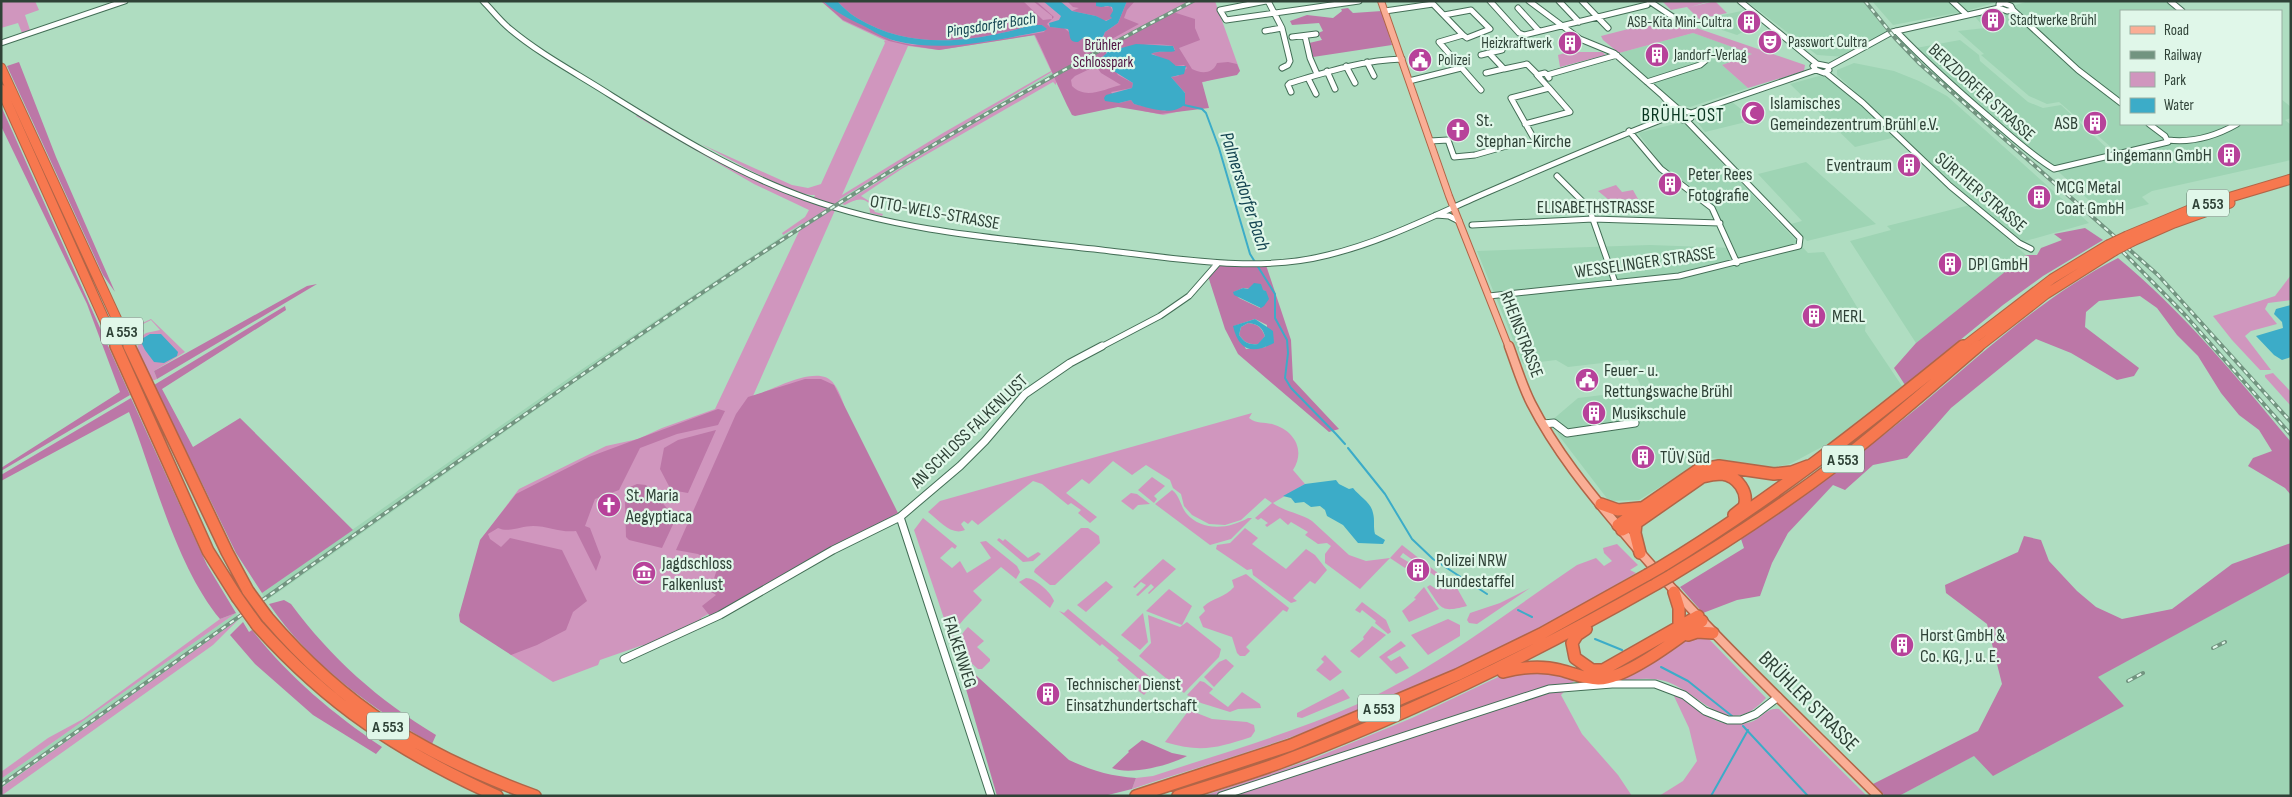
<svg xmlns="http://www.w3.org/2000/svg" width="2292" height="797" viewBox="0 0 2292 797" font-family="'Sofia Sans Condensed',sans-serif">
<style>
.built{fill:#9ed4b4}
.green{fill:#d096be;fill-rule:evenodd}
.forest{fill:#bc77a7;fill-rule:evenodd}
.water{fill:#3cacc8;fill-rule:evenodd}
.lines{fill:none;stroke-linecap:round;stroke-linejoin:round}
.stream{stroke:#3cacc8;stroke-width:2}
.minor-far1-casing{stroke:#436e56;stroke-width:7}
.minor-casing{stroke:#436e56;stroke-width:9}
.major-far1-casing{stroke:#b16547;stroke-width:8}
.major-casing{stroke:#b16547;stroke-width:11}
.highway-far1-casing{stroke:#b16547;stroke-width:11}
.highway-casing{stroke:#b16547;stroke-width:14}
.minor-far1{stroke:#fff;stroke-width:5}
.minor{stroke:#fff;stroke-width:7}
.major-far1{stroke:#faae95;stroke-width:6}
.major{stroke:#faae95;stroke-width:8}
.highway-far1{stroke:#f7784f;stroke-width:9}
.highway{stroke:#f7784f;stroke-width:11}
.rail-casing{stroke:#729480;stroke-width:4}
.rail{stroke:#e0f7e9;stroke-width:2;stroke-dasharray:5;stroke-linecap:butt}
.highway-bridge-far1-casing{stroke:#b16547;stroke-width:11;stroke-linecap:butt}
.highway-bridge-casing{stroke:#b16547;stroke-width:14;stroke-linecap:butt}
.highway-bridge-far1{stroke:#f7784f;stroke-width:9}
.highway-bridge{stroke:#f7784f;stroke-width:11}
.labels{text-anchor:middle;stroke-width:4.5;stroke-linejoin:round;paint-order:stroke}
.far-poi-label{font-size:15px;fill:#2f4237;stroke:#e0f7e9;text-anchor:start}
.far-park-label{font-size:15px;fill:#4e1040;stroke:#e0f7e9}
.far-water-label{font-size:16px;font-style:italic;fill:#144451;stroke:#e0f7e9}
.shield{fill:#e0f7e9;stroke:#64786c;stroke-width:1}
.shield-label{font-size:16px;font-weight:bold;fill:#2f4237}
.street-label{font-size:18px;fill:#2f4237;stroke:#e0f7e9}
.poi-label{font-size:18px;fill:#2f4237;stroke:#e0f7e9;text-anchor:start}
.neighbourhood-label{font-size:19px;letter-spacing:1px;fill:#093621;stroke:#e0f7e9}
.water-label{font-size:19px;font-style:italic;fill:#144451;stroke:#e0f7e9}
.near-street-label{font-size:21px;fill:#2f4237;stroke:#e0f7e9}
</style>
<rect width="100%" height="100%" fill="#afddc1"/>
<!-- built -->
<path class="built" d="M1746,1h117l24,31 -41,25 -29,-2z
M1872,1h129l-35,10 -73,14z
M2029,1h138l12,10h-58v113h160v-25l10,8v11l-6,2 6,5v35l-139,31 -10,6 7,7 -43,12 -45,-42 -123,-105 -22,-21 44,-8 19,15 1,6 48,41 15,6 18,-3 50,47 -16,4 5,4 20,-5 -61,-53 -12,2 -18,-8 -48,-41 3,-1 -26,-23 27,-3 -10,-11z
M1746,10l16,12 -25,13 -42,-14z
M1693,33l60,21 -31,11 26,23 -58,19 -12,-2 -59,-52z
M1085,53l-26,21 -110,64 -146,90 -219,148 -318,225 -4,-8 307,-215 257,-171z
M1854,63l40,8 25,10 28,15 142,127 -67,19 -4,-2 -68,-59 -113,-106v-5z
M1819,76l11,2 66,59 -41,10 -65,-63z
M1731,101l23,19 -49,12 -10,-13 3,-5z
M1683,122l125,131 16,-1 42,70 -1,9 37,55 -71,56 -41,22 -20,4 -62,-11 -69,43 -30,1 -49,-64 -9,-16 27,-23 65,-8 -15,-30 -60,7 -12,-7 -33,4 -46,-113 173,-6 84,3 -20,-42 -15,-14 -36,-25 -25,-34z
M1806,162l70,62 -69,17 -16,-17 11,-3 -44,-47z
M1970,205l56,50 -110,88 -66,-102 41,-11 -4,-4z
M2291,572v224h-392l76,-41 149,-49 -27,-29z
M236,613l3,6 -238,169v-9z"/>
<!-- green -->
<path class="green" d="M1,1h34l4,9 -14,5 5,15 -8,3 -4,-10 -17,5z
M821,1h394l25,70 -56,17 -3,23 -18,4 -20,-4 -16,-8 -54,11 -17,-32v3l-3,-3 -150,86 -42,28 8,5 6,11 8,2 -1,2 -12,-3 -1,-10c-8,-7 -16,-2 -24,2l-3,-1 107,-66 105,-61 -2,-5 -212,127 -87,197c19,-5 66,-34 81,-12 7,9 10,22 14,33l-93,172 -54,29 1,3 -65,30 6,-6 -43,15 -2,5 -45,17 -42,-27 -42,-73 13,-44 37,-49 87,-43 32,-7 24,-11 53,-19 88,-186 -20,12 -1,-2 23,-16 4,-7 -55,-26 -118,-68 2,-2 56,33 118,55 3,-7c-21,2 -92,-40 -114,-51l91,41 16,3 13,-4 64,-141 -1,-2h2l-43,-20zM1034,35l17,36 -108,62 -101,62 66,-149 31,4z
M1662,1h49l-21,6 25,-6 12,12 -28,6 -12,-12 -16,3z
M1676,21l129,44 -1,6 -56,17 -26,-23 30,-11 -59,-21 -74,20 -16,-13 -2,-4 39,-10h17z
M1568,52h34l4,3 -46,12 -2,-12z
M1616,185l6,7 11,-2 5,9 -29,1 -11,-9z
M2291,275v25l-23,3 -3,6 12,15 -26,7 -6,5 26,34h-11l-28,-30 -19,-24 62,-20z
M151,319l34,33 -31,19 3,8 -5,2 -14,-31 -1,-10 9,-7 14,-3 -9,-10 -10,5 3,6 -4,3h-7l-3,-5z
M2273,373l18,19v14l-26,-29v-2z
M1252,413l-3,5c8,6 14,4 23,6 22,6 34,26 21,46l12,14 -32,19c12,9 27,10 39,18l37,34 17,6 24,-3 12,-13 55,43 10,18c-27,7 -25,3 -40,-19l3,-2 6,4 6,-8 -39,-28 -3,4 10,6 -5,5 -15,-10 -30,31 -35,-26v-9l6,-8 -4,-3 -9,1 -13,-9 3,-3 -17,-10 -3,3 -8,-7 -13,9 -2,-2 3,-2 -7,-5 -3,2 -3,-2 17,-15 -7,-5 -24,22 -16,5 -16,-1 -17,-9 -8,-9 -3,-12 -8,-6 -3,-8 -24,-15 -14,10 -19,-14 -24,23 -7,-5 -16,14 31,24 -7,6 -12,-10 3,-3 -10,-7 -3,2 -26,-21 -9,-3 -55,44 -6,-5 -4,4 -4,-3 -3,3 4,6c-14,6 -25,-9 -37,-18l12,-11z
M1152,477l13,9 -11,10 3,3 -3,4 -16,-13z
M1172,490c8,6 8,15 14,23 16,19 43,16 62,5h4l-21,21 -21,6 -55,-41z
M1131,493l6,1 13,10 -12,1 -5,5 -12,-9z
M923,518l34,28 -2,3 -3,-2 -12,11 12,10 8,-7 7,12 24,-15 -11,-16 6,-1 31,25 3,6 -4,7 -15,-12 -28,24 9,9c-10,13 -31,26 -29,45l-39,-115z
M1081,528h7l11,8 1,7 -45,42h-5l-16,-13 1,-3z
M1245,528l13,10 -6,6 34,25 20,-20 9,6 12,15 -12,14 -5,-3 -17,17 4,3 -6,2 -38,-28 -1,-6 -5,1 -31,-21 1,-4 13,-2z
M999,538l4,3 2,-2 23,19 10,-6 3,2 -8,7 -10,1 -26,-22z
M1617,544l21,21 -8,5 6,3c-108,65 -223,121 -342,163 -53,19 -108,35 -162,53l4,-11 17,-2c69,-23 140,-43 207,-73 78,-36 146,-90 217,-138l19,-7 8,8 8,-5 -8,-8 -1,-5z
M1163,559l13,10 -27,25 -1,-1 6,-6 -3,-3 -13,12 -2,-1 10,-10 -5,-3 -6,6 -2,-1z
M1246,574l43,34 -2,4 -4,-2 -37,37 4,4 -5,5h-5l-3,-3 -5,-16 -29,-10 -4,-10 6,-6 -2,-4c10,-10 22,-9 31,-20l-2,-7z
M1026,578c9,0 25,14 28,23l-4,7 -31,-26z
M1106,581l7,6 -27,25 -9,-7z
M1424,587l15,22 -30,13 -7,-11 14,-12 -2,-1z
M1530,588l-53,36 -8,-1 -2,-3 3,-7 30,-10z
M1169,589l23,17 -10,19 -36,-14z
M1362,602l24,18 5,12 -3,2 -13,-11 1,-2 -14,-11 -2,3 -5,-3z
M1068,609l88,73 -12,13 -11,-8 7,-7 -23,-20 2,-2 -17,-14 -2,2 -41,-35 5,2z
M236,613l-235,166v-7l47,-34 35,-19 137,-100z
M1143,613l5,29 -8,8 -19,-15z
M1148,615l32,12 7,-5 34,27 -2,8 -35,36 -45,-37 12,-13z
M239,619l-26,26 -212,151v-8z
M1448,619l12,6v11l-32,19 -17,-20z
M1372,626l14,9 -27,23 -9,-7 14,-12 -1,-2z
M968,627l16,14 -7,6 13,12v2l-8,8h-4c-15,-13 -28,-24 -10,-42z
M1696,634l12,4 58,60c-38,42 -62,-2 -98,-16 -16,-6 -37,-2 -54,-1z
M1401,641l5,5 -19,11 4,4 9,-5 9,12 -13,6 -17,-17z
M1325,655l17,17 -12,9 -14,-11 8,-8 -3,-3z
M1226,659l8,7 -20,21 -10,-10 15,-15z
M1532,669l45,9 -16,17 21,39 36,41 14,21h-429l107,-36 102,-42 86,-41z
M1200,681l4,1 9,7 -4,4 19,14 14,-15 18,12 1,4 -23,1 -8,3 -29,-9 -14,-8z
M1343,689l7,9 -48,20 -5,-1v-4z
M1673,694c32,15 39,37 78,28 11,-3 15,-15 28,-13l88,87h-208l24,-15 14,-20 -8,-33z
M1189,710l23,9 35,3 7,3 1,6 -4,6c-34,11 -50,16 -86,5z"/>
<!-- forest -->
<path class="forest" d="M821,1l56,32 17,8 19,4 70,-3 61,-10 2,-3 -4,-4h-10c-58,17 -121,26 -175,-7 -7,-4 -14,-11 -20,-17h186l20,19 9,-1v-3l-19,-15h3l18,16 -7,7 3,3 14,1 5,4 37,19v4l12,20 15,8 -1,5 -21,4 8,11 12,-3 3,4 31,7 20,-18 -14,-16 7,-1 9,-8 -3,-3 -8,1 -25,-13 24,-3 -2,-4c-19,-3 -43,-1 -62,5l-6,-3 68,-36 22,7v9l5,12 -21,8 13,21c9,5 21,5 25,-6l11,-1 9,2 3,7 -3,4 -35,7 7,26 -49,6 -42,-7 -43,9 -3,-1c-14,-27 -24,-54 -37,-80l-96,15 -33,-5 -17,-4 -46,-21zM1096,66l5,7 20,12c-17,4 -35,15 -49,1l-1,-6 4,-4z
M1067,1h30l8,6 5,-1 3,5v7l-9,3 -8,-5 -24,-5 7,-3 -6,-1z
M1127,1h8l-8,9 -3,8 15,6 -38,21 4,-13 13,-9z
M1348,8l5,5 29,-2 10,34 -79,12 -4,-14 13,-3 -4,-7 5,-2 -4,-8 -27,2 -2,-4 17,-6 26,3 9,-7 -1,-2z
M19,62l37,95 59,135 -12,-17 -96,-209z
M1,106l129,289 -129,76v-3l119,-76 -33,-88 -86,-178z
M2085,228l18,12 -60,36 -40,29 -98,80 -11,-17 22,-25 110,-88h11l4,-7 21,-8 -8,-6z
M2118,258c65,54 119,119 173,184v53l-6,-7 -37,-22 5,-8 19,-7 -13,-21 -20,-15 -18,-22 -23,-37 -21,-21 -20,-27 -17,-12 -41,5 -13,11 -1,15 54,41 -5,8 -17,4 -46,-27 -35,-14 -85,69 -44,50 -34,7 -28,25 -12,-5 -45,48 -16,30 -12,33 -23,4 -34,13 -23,-26 64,-39 -3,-9c60,-44 122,-86 180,-134 63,-53 123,-109 197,-147z
M1266,265l25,75 2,40 46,49 -10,3 -91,-78 -13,-25 -17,-53 10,-10zM1243,288l23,3 -6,17 -21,-10 -5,-6zM1255,319l12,6 -1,22 -20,2 -12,-23z
M317,284l-160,95 -3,-8 153,-85z
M285,306l1,4 -124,79 31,58 47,-29 113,112 -91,63 -26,-40 -82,-168z
M1248,323c10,1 13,4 17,13l-6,8c-10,1 -14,-1 -20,-9l2,-8z
M805,379h16l13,6 64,128 -188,103 -8,-10 14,-11 -6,-4 8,-25 -20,-12 -22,-4 60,-136 12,-17z
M131,398l76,167 29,48 -16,6c-44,-53 -66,-143 -91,-207l-128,69v-6z
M718,409l7,2 -7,14 -41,9 -37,14 -21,42 -24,9 -10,27 5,2 11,29 -5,14 -20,-40c-15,2 -28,-5 -43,-5 -12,0 -24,7 -35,2l-10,6 2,5 11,8 9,-9 52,12 25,51 -14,11 -7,18 -29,15 -26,10 -51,-33 -1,-7 21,-75 36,-46 73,-37z
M716,430l-28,63 -17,-3 -11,-21 4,-21 14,-8z
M637,484l9,1 30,33 -14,30 -33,-8 -3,-3 -1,-37 5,-13z
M2024,536l17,4 8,21 28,30 19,16 26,12 50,-10 60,-45 59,-21v29l-193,105 26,29 -131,70 -19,-20 -75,40h-14l-12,-12 105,-53 24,-47 -15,-60 -41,-31 -1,-8 73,-33z
M284,600l7,4c40,54 87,96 145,131l-4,9c-63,-38 -122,-80 -163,-140z
M243,622l6,10 3,-2c37,47 80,83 130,117l-6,7 -63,-39 -58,-51 -25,-29z
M957,658l112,102c23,11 42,16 67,18l-4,11 -28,7h-107z
M1142,740l30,13 15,3c-16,9 -58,20 -75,12l17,-16 -1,-1z"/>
<!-- water -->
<path class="water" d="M823,1h14c6,6 13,13 20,17 54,33 117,24 175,7h10l5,4 -3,2c-49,9 -99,22 -148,10 -12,-3 -23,-10 -34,-16 -13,-6 -28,-14 -39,-24z
M1043,1h17l12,10 24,5 10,5 6,-3 -2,-2 3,-5 -1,-4 -4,-1 -7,1 -5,-1v-4l31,-1 -9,22 -13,9 -5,12 10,7 26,-7 37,2 2,5c-7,2 -18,-1 -24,3l18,6 7,6h10l-2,8 -13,3 14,16v11c-12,13 -36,4 -51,0l-3,-4 -12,3 -14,-2 -1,-3 2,-3 26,-7 1,-5 -29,-18 -3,-7 6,-5c-7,-8 -18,-8 -24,-15l-5,4c-10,0 -7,-6 -10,-13l-18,-2 -1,-4 10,-3 2,-4z
M1254,283l7,1 2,6 3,1 3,8 -5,7 -3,2 -27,-13 -1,-3 10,-4 5,1z
M2291,305v52l-9,3 -8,-5 -18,-19 27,-8 -1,-6 -8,-8 2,-5z
M1255,319l18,12 1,12c-21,11 -35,9 -41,-17zM1248,323c10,1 14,4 17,13l-7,8c-9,1 -13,-1 -19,-9l2,-8z
M150,334h11l17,18 -1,4 -13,7 -10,-1 -9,-12 -5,-10z
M1336,480l3,4 10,5 4,-1c7,9 18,14 20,25 2,7 0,14 2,21l10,6 -2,4 -25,-1 -15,-18 -16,-9 -2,-6 -5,-4 -9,1 -7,-5 -9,1 -4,-5 -8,-2 22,-12z"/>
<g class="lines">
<!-- stream -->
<path class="stream" d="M1184,105l18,4 4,4 13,35 31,106 25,40v24l12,22 1,13 -3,25 6,10 45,46
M1336,434l9,10
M1348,448l37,46 27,45 21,20 54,35
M1518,610l14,7
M1595,639l27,11
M1661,667l27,14 44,35
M1743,726l65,70
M1711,796l37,-66"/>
<!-- minor-far1 casing -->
<g class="minor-far1-casing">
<path id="minor-far1" d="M483,1c9,9 17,20 27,28 31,26 68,45 102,67 61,38 126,78 194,102 97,35 202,41 304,53 71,8 147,22 218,4 50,-12 97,-35 144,-56 67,-29 133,-58 202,-84
M1266,1l-46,9 6,10 133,-19
M1268,1l14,27 8,33 -2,4 -6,3
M1490,1l29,32 5,2 123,-30
M1529,1l51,38 34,14 48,42
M1559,1l20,21
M1582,1l26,27
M1649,1l24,16
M1740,1l77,63
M1952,1l15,14
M2170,1l12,10
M2003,3l8,3 2,4 -6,1 -8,-3v-4z
M1518,8l21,23
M2013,10l65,60 43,33
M1385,11l48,-7 30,31 -24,7 42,48
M1444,15l27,-5 19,19 -23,9 -4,-3
M1265,31l17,-3
M1896,31c30,31 62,60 95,88 21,18 40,36 63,50l114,-27 -3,-6 -16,-12
M1305,36l5,22 7,16
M1292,37l24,-3
M1,43l124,-42
M1502,50l-13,3 15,16 23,-5 11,11
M1481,55l8,-2
M1367,62l7,14
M1817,64l10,2 2,4 -5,3 -8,-3 -3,-4z
M1346,66l9,17
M1828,67l64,-35 107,-24
M1327,71l8,18
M1486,73l17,-4
M1826,73l37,30 87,83 69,57 12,6
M1308,78l8,16
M1549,78l-2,-3 70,-20
M1409,81l52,-13
M1647,82l53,-17 6,-5
M1291,92l-3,-7 2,-2c37,-11 73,-23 112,-24
M1679,109l12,4v5l-8,2 -7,-3 -2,-5z
M1675,110l-13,-15 16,14
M1691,113l125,-43
M1525,124l45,-12 -21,-24
M1629,131l32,38 51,39 25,55
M1533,137l-22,-39 38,-10 -12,-13 8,-2 2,2
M2168,140c25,3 48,-4 69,-16
M1430,141l18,-1 6,17 21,-2 35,-10
M1557,176l32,32 26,74
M1436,215l13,1 10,5
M1472,225l121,-6 127,4
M1489,296l190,-20 120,-30 1,-8 -114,-118
M1099,348l61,-32 29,-20 29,-33"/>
</g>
<!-- minor casing -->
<g class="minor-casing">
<path id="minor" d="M1543,424l11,-1 13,10 68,-10
M900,517l91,279
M624,659l96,-44 113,-65 67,-33 60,-51 25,-25 40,-47 45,-31 32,-17
M1221,796l328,-107 63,-5h43l29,11 21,16 23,9h13l15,-6 22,-17"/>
</g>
<!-- major-far1 casing -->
<g class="major-far1-casing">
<path id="major-far1" d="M1381,1l68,195 60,152"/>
</g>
<!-- major casing -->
<g class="major-casing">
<path id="major" d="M1509,346c7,19 13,39 22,57 24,47 58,89 92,129 78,94 169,178 255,264"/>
</g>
<!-- highway-far1 casing -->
<g class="highway-far1-casing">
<path id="highway-far1" d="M1,68l129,280
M1,89l116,259
M2127,236l67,-28 97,-29
M2133,241l41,-18 56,-20
M1962,348l90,-69 56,-34
M1977,348l69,-54 68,-43"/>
</g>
<!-- highway casing -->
<g class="highway-casing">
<path id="highway" d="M116,346l92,205 29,46
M129,346l98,206 21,39
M1601,504l17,6 22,-2
M1636,523l-1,10 5,20
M1618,525l80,-55 21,-4 55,8 18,-2 16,-6
M1622,530l14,-7 66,-46c7,-2 13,-3 20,-3 16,2 27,19 22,33l-10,8
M1661,567c107,-65 205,-142 302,-221
M1670,576c58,-35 114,-72 168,-113 48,-37 93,-77 140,-117
M1674,592l5,16v18
M267,617c78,91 156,138 268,179
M257,625c71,80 143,127 240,171
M1586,629l-9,6 -5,8 3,15 17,12h11l95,-54
M1688,635l9,-3 16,1
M1503,672c19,-5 38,-7 57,-2 13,3 25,9 38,9 27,1 82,-42 104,-58
M1136,796l155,-51 166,-70 84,-41 106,-59
M1178,796c34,-11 68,-21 101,-33 131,-49 256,-110 377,-179"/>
</g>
<!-- minor-far1 -->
<use href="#minor-far1" class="minor-far1"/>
<!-- minor -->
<use href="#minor" class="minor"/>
<!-- major-far1 -->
<use href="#major-far1" class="major-far1"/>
<!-- major -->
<use href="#major" class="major"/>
<!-- highway-far1 -->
<use href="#highway-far1" class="highway-far1"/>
<!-- highway -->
<use href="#highway" class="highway"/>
<!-- rail casing -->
<g class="rail-casing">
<path id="rail" d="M1865,1l30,37 25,26 238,211 133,147
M2123,252l62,63 106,120
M2213,648l12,-6
M2128,681l15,-8
M1,785c135,-95 270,-191 404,-286 164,-116 329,-232 500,-337 94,-57 190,-110 288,-161"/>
</g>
<!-- rail -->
<use href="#rail" class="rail"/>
<!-- highway-bridge-far1 casing -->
<g class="highway-bridge-far1-casing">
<path id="highway-bridge-far1" d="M2108,245l19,-9
M2114,251l19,-10"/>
</g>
<!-- highway-bridge casing -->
<g class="highway-bridge-casing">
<path id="highway-bridge" d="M1647,575l14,-8
M1656,584l14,-8
M248,591l19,26
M237,597l20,28"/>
</g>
<!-- highway-bridge-far1 -->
<use href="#highway-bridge-far1" class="highway-bridge-far1"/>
<!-- highway-bridge -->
<use href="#highway-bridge" class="highway-bridge"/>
</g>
<!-- icons -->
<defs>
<g id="building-disc" transform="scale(1.25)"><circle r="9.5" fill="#b7429a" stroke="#e0f7e9"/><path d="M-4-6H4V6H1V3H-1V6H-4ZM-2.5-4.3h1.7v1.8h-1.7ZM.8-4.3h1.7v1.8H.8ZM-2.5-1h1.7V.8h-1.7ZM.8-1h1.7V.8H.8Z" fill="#fff"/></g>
<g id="theatre-disc" transform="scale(1.25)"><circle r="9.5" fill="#b7429a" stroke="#e0f7e9"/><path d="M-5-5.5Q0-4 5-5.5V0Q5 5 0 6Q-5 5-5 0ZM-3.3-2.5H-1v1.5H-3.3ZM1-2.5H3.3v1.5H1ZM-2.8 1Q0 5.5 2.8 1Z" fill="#fff"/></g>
<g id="civic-disc" transform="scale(1.25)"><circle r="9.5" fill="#b7429a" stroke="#e0f7e9"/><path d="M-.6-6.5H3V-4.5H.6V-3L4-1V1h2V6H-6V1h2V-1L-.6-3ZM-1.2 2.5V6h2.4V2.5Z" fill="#fff"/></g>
<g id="mosque-disc" transform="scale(1.25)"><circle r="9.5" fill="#b7429a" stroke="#e0f7e9"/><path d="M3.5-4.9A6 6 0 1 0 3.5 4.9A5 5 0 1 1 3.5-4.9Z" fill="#fff"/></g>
<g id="church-disc" transform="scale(1.25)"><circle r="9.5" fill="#b7429a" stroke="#e0f7e9"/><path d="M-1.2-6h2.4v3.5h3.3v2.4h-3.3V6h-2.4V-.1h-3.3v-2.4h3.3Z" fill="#fff"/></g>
<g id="museum-disc" transform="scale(1.25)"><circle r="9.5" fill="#b7429a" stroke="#e0f7e9"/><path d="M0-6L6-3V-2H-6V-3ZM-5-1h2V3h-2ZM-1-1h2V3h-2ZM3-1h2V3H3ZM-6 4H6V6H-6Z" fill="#fff"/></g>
</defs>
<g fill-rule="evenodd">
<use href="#building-disc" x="1993" y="20"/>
<use href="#building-disc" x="1749" y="22"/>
<use href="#theatre-disc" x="1770" y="42"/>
<use href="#building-disc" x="1570" y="43"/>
<use href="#building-disc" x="1657" y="55"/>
<use href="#civic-disc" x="1420" y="60"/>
<use href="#mosque-disc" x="1753" y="113"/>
<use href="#building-disc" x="2095" y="123"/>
<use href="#church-disc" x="1458" y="130"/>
<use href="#building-disc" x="2229" y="155"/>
<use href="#building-disc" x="1909" y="165"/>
<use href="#building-disc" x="1670" y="184"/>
<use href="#building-disc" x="2039" y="197"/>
<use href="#building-disc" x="1950" y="264"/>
<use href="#building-disc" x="1814" y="316"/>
<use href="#civic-disc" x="1587" y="380"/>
<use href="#building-disc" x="1594" y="413"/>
<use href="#building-disc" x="1643" y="457"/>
<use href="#church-disc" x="609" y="505"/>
<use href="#building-disc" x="1418" y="570"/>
<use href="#museum-disc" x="644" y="573"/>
<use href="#building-disc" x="1902" y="645"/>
<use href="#building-disc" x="1048" y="694"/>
</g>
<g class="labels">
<!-- far-poi labels -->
<g class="far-poi-label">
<text x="2010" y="25">Stadtwerke Brühl</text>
<text x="1732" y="27" text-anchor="end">ASB-Kita Mini-Cultra</text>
<text x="1788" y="47">Passwort Cultra</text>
<text x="1552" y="48" text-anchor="end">Heizkraftwerk</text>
<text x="1674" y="60">Jandorf-Verlag</text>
<text x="1438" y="65">Polizei</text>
</g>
<!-- far-park labels -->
<g class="far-park-label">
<text x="1103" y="50">Brühler<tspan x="1103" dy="17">Schlosspark</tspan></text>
</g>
<!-- far-water labels -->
<g class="far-water-label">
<text transform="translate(991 24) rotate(-9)" y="6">Pingsdorfer Bach</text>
</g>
<!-- shield labels -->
<g class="shield">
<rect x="2187" y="189.5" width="42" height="27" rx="4"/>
<rect x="101" y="317.5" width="42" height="27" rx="4"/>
<rect x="1822" y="445.5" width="42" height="27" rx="4"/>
<rect x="1358" y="694.5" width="42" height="27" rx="4"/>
<rect x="367" y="712.5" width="42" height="27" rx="4"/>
</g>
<g class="shield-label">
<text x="2208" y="209">A 553</text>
<text x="122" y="337">A 553</text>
<text x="1843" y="465">A 553</text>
<text x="1379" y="714">A 553</text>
<text x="388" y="732">A 553</text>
</g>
<!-- street labels -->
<g class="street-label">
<text transform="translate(1982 92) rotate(42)" y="6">BERZDORFER STRASSE</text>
<text transform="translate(1981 192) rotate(40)" y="6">SÜRTHER STRASSE</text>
<text x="1596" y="213">ELISABETHSTRASSE</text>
<text transform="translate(935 212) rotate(10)" y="6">OTTO-WELS-STRASSE</text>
<text transform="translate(1645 262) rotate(-8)" y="6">WESSELINGER STRASSE</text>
<text transform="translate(1522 334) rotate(69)" y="6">RHEINSTRASSE</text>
<text transform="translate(969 431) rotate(-44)" y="6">AN SCHLOSS FALKENLUST</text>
<text transform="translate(960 652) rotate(72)" y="6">FALKENWEG</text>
</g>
<!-- poi labels -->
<g class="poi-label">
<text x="1770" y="109">Islamisches<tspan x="1770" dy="21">Gemeindezentrum Brühl e.V.</tspan></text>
<text x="1476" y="126">St.<tspan x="1476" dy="21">Stephan-Kirche</tspan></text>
<text x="2078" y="129" text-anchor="end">ASB</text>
<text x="2212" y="161" text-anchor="end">Lingemann GmbH</text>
<text x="1892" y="171" text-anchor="end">Eventraum</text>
<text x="1688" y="180">Peter Rees<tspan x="1688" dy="21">Fotografie</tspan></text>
<text x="2056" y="193">MCG Metal<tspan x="2056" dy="21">Coat GmbH</tspan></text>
<text x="1968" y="270">DPI GmbH</text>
<text x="1832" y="322">MERL</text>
<text x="1604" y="376">Feuer- u.<tspan x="1604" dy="21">Rettungswache Brühl</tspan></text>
<text x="1612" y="419">Musikschule</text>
<text x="1660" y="463">TÜV Süd</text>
<text x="626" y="501">St. Maria<tspan x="626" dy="21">Aegyptiaca</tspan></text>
<text x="1436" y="566">Polizei NRW<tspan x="1436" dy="21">Hundestaffel</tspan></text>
<text x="662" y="569">Jagdschloss<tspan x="662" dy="21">Falkenlust</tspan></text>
<text x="1920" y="641">Horst GmbH &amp;<tspan x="1920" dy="21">Co. KG, J. u. E.</tspan></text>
<text x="1066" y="690">Technischer Dienst<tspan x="1066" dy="21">Einsatzhundertschaft</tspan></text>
</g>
<!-- neighbourhood labels -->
<g class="neighbourhood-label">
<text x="1683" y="121">BRÜHL-OST</text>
</g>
<!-- water labels -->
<g class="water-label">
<text transform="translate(1246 191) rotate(72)" y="7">Palmersdorfer Bach</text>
</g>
<!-- near-street labels -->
<g class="near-street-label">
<text transform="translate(1809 701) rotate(45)" y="7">BRÜHLER STRASSE</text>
</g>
</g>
<!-- border -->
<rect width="2292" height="797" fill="none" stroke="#2f4237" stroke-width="5"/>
<!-- legend -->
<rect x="2120" y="10" width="162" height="115" fill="#e0f7e9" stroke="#99afa2"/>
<rect x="2130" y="26" width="25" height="8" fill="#faae95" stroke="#99afa2"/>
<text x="2164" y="35" font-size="15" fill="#2f4237">Road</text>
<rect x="2130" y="51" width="25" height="8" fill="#729480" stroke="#99afa2"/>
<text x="2164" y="60" font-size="15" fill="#2f4237">Railway</text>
<rect x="2130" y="72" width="25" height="15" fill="#d096be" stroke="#99afa2"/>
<text x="2164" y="85" font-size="15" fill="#2f4237">Park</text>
<rect x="2130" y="98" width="25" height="15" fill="#3cacc8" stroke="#99afa2"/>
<text x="2164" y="110" font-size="15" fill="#2f4237">Water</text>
</svg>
